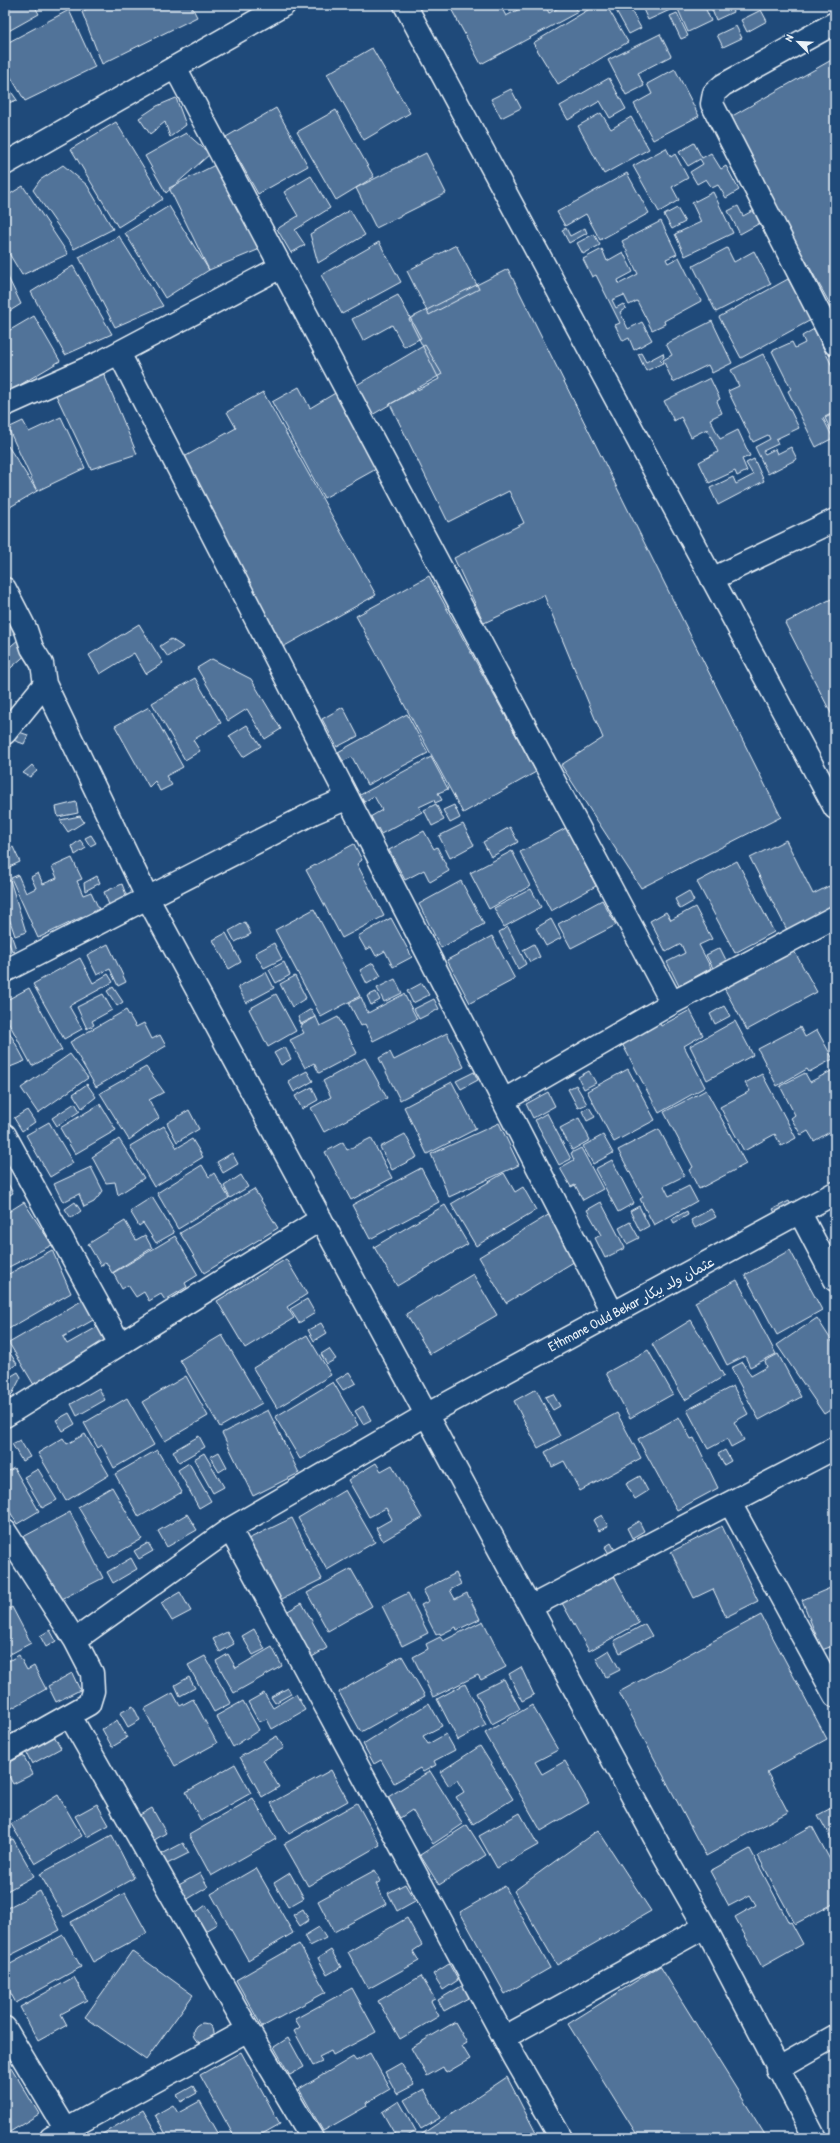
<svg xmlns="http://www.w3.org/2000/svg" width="840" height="2143" viewBox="0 0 840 2143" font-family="'Patrick Hand','Playpen Sans Arabic',sans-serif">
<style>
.building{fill:#517399;stroke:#e8f1f8}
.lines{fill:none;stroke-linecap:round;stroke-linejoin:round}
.street-casing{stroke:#e8f1f8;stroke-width:25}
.street{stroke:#1f4a7a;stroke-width:22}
.labels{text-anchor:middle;stroke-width:3;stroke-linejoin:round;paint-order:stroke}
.street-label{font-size:14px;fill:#e8f1f8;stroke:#1f4a7a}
</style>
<rect width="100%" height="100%" fill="#1f4a7a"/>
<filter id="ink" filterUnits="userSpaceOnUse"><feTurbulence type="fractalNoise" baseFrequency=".025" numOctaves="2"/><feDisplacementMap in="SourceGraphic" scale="8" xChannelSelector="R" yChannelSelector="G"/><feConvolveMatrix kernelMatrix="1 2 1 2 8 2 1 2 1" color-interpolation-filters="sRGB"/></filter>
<g filter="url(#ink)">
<!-- building -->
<path class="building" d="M5,5h29l5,9 -34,19z
M93,5h98l6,12 -95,47 -20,-52z
M449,5h51l6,11 21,-11h18l4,8 15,-8h10l4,7 -97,52z
M596,5h10l22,37 -70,42 -25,-41z
M613,5h15l13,23 -12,6z
M641,5h27l2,5 -22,10z
M683,5h21l7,16 -23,11 -11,-25z
M710,5h20l3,7 -17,8z
M738,5h9l-7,4z
M69,10l26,57 -70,34 -20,-34v-23z
M761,10l6,11 -20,11 -6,-12z
M677,13l11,23 -7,3 -11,-23z
M736,26l6,12 -19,9 -6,-12z
M660,34l11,22 -33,17 6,13 -18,9 -18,-35z
M372,48l38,65 -46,27 -37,-66z
M835,58v255l-108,-194z
M675,69l24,47 -46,24 -19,-36 18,-10 -5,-10z
M609,78l17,31 -16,9 -10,-17 -32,19 -8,-14z
M5,83l12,17 -12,4z
M511,89l10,19 -20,10 -10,-19z
M176,98l10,27 -16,12 -5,-15 -15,12 -11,-16 18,-12z
M276,108l32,58 -50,28 -32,-57z
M336,110l38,67 -38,23 -39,-68z
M601,113l10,16 20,-12 18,32 -45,25 -26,-48z
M116,122l47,77 -45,28 -47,-78z
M186,133l24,21 -44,39 -21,-37z
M694,143l8,15 9,-5 10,16 5,-3 13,24 -13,8 -8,-13 -6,3 -6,-9 -9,5 -7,-12 13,-8 -3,-5 -12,7 -9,-14z
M666,148l5,9 4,-3 13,24 -16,9 7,13 -20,12 -26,-46z
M426,153l20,40 -70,35 -20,-40z
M217,164l43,85 -51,21 -40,-82z
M63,165l24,20 26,44 -39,20 -41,-59 7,-10z
M627,173l22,40 -49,27 -14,-26 -21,12 -8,-14z
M311,176l19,32 -35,22 10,15 -14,8 -14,-24 21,-13 -14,-24z
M23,186l45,68 -46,21 -17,-28v-50z
M713,192l20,41 -48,23 -10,-22 26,-12 -9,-19z
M169,206l40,64 -44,28 -40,-65z
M738,206l5,10 11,-6 6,13 -20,11 -12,-23z
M677,208l8,14 -13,7 -8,-14z
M350,210l15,25 -47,28 -8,-29z
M661,221l16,33 -11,5 2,4 11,-6 22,44 -37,20 1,3 -13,6 -15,-29 -8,4 -5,-10 -12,5 4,8 7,-4 3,4 -6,4 8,17 14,-7 10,18 -18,10 -5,-12 -6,3 -8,-16 5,-2 -24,-48 -4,2 -9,-18 19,-10 5,12 16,-9 10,20 -15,8 1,4 19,-10 -16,-33z
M566,228l4,8 15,-8 2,5 -18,10 -7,-13z
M594,234l6,11 -17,9 -6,-11z
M119,236l44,70 -48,21 -36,-70z
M379,242l22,40 -59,32 -21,-39z
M456,245l23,44 -50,26 -22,-44z
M727,248l7,14 20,-11 17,33 -55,28 -23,-46z
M73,266l39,68 -47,21 -34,-63z
M508,269l273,548 -140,71 -80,-123 42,-27 -59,-143 -60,28 -30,-65 70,-35 -15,-32 -61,31 -58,-118 49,-25 -30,-60z
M5,271l16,33 -16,10z
M788,279l23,41 -70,38 -22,-41z
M398,295l23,43 -17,9 -12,-22 -29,16 -11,-22z
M34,316l26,45 -55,33v-61z
M712,321l20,42 -20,10 -4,-8 -35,17 -10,-22 9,-5 -6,-11z
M814,329l21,43v40l-12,6 10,20 -17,9 -28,-56 3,-2 -19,-38 20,-9 3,6 10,-5 -3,-7z
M425,345l17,29 -70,41 -17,-29z
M641,353l5,9 17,-9 1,4 -4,3 3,3 -17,8 -8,-17z
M763,354l36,74 -23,11 2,5 -15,7 2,3 10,-5 2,5 14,-7 6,12 -29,15 -13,-27 15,-8 -2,-4 -15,7 -25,-51 11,-5 -8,-16z
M103,372l34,82 -46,15 -36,-76z
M710,378l10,21 -3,2 5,12 -12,6 10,20 18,-9 12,26 -8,3 5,12 -10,5 -2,-5 -26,12 -10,-21 19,-10 -11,-23 -16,8 -10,-20 -7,4 -10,-20z
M299,387l11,21 27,-16 41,76 -54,30 -52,-96z
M263,392l113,203 -95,53 -104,-187 59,-33 -9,-16z
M835,413v15l-4,2 -6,-12z
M61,417l24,51 -48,23 -29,-63 15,-7 6,11z
M8,446l29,45 -32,19v-62z
M754,459l10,22 -46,24 -8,-17 23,-11 3,7 17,-9 -7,-12z
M429,576l107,196 -73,41 -107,-197z
M831,599l4,7v115l-50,-98z
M6,614l13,15 -13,11 -1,-25z
M139,624l24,39 -17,11 -12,-21 -34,21 -11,-19z
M19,639l10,13 -24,21v-22z
M171,639l12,8 -15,10 -8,-11z
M212,659l39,20 30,50 -16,10 -18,-30 -19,12 -31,-53z
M195,678l26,45 -28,17 7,11 -15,9 -33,-57z
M149,707l34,60 -17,9 6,9 -12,6 -5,-10 -6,6 -34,-61z
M343,707l15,29 -21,11 -15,-28z
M407,714l21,39 -61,32 -15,-28 -9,4 -5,-9z
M247,725l14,21 -18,11 -14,-21z
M16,731l12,4 -4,9 -11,-4z
M431,757l17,32 -10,4 4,7 -7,3 -1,-3 -15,7 3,5 -41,22 -3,-6 -6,4 -7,-12 17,-10 -8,-14 -10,6 -4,-7z
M32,765l5,6 -7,6 -7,-4z
M76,802l2,11 -20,4 -2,-10z
M436,804l8,16 -12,6 -8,-16z
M454,805l6,13 -10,5 -7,-13z
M80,816l4,6 -16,10 -8,-12z
M463,824l11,21 -24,13 -11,-22z
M510,827l8,15 -27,15 -8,-15z
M566,828l30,58 -45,25 -31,-59z
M424,831l10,18 3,-2 12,24 -19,11 -6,-12 -19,10 -16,-30z
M91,835l5,8 -6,3 -5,-8z
M80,840l6,8 -11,7 -3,-9z
M786,840l27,54 16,-8 6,12v8l-48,24 -37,-72z
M354,844l8,16 -5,4 27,52 -42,22 -36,-68z
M13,847l7,15 -15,7v-18z
M512,851l18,35 -41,23 -19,-36z
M72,858l10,21 -5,2 6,14 8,-3 8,17 -61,29 -27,-60 7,-3 8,18 10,-5 -5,-11 7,-4 5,11 14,-6 -5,-11z
M737,861l37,71 -39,21 -38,-71z
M97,876l3,7 -15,8 -1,-8z
M10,880l16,52 -11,4 -6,-18 -4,2v-38z
M461,881l23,43 -43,24 -22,-44z
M122,884l5,13 -18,8 -5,-13z
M531,889l10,18 -37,20 -10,-19z
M689,891l5,10 -14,8 -5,-10z
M602,900l14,25 -45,23 -13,-24z
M695,907l17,32 -13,6 12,23 -32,18 -12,-24 18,-9 -4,-9 -15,8 -16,-31 16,-9 5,8z
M314,909l46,87 -39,21 -46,-87z
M391,918l21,39 -19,10 -8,-16 -9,5 -5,-9 -5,3 -8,-14z
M551,919l10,19 -15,8 -10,-18z
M245,922l6,12 -16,8 -6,-11z
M508,927l18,37 -8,5 -19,-37z
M9,929l7,20 -4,2 -7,-18v-3z
M226,933l15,29 -12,7 -16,-29z
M492,936l23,43 -45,24 -23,-43z
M274,943l8,16 -18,9 -9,-15z
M108,944l18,38 -8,4 -8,-17 -13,6 -10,-20z
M534,944l6,13 -10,5 -7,-12z
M720,948l7,14 -13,8 -8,-15z
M793,949l24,43 -70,38 -24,-44z
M80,958l13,25 15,-9 5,8 -44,24 13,23 -18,10 -31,-55z
M284,962l6,13 -14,8 -7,-13z
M373,963l8,13 -14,8 -7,-14z
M266,972l8,16 -28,15 -8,-16z
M295,976l11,22 -14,9 -12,-23z
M395,979l7,14 -18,9 -7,-14z
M422,983l7,12 -16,8 -6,-12z
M113,987l10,15 -6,4 -10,-15z
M29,988l33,62 -30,16 -27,-50v-15z
M376,992l4,8 -9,5 -4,-9z
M103,994l9,16 -20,11 2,4 -7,4 -10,-22z
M276,994l20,37 -28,16 -19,-38z
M404,994l13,25 -44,22 -8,-17 -4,2 -12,-23 12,-6 7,16z
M434,999l5,10 -20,10 -5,-10z
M724,1006l6,10 -15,8 -5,-10z
M311,1009l4,8 -14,7 -3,-7z
M126,1010l10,17 8,-4 8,16 8,-4 6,11 -70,41 -26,-45z
M690,1010l13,25 -19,11 21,41 -46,26 -41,-77 38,-20 5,10z
M316,1017l4,9 18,-9 19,36 -38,20 -5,-10 -9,5 -15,-28 14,-7 -4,-7z
M735,1021l18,34 -46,25 -17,-34z
M5,1024l20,37 -20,8z
M800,1027l5,10 12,-7 16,29 -24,13 -2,-3 -30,17 -19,-37z
M447,1033l17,34 -64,33 -21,-42 11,-6 4,8z
M285,1047l6,12 -10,6 -7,-12z
M70,1054l18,24 -50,35 -17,-25z
M365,1058l22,40 -63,34 -13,-24 20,-11 -8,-16z
M146,1067l18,25 -15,8 10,18 -30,22 -29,-47z
M628,1069l27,51 -41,22 -27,-51z
M835,1069v60l-21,12 -6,-10 -7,4 -10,-17 4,-3 -15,-29 25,-13 5,9z
M307,1071l6,10 -19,11 -6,-11z
M589,1071l7,12 -12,6 -6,-12z
M474,1072l4,8 -17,9 -5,-8z
M762,1074l34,64 -15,8 -6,-12 -31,17 -24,-44 30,-16 -5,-8z
M452,1082l24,47 -49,25 -23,-47z
M87,1084l9,13 -14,11 -9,-14z
M576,1085l11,19 -9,4 -10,-19z
M312,1087l6,13 -16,9 -7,-13z
M706,1090l40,74 -47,25 -10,-19 4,-3 -29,-55z
M548,1092l7,14 -22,12 -7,-14z
M75,1103l5,8 -23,15 -5,-8z
M100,1104l16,26 -41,24 -15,-26z
M589,1107l6,10 -8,4 -5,-10z
M27,1110l8,12 -13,9 -8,-13z
M189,1110l10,19 -22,13 -10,-19z
M547,1113l24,46 -12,6 -24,-45z
M579,1118l11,22 -18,10 -12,-22z
M49,1122l24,41 -23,14 -24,-42z
M499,1123l20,42 -70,32 -18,-43z
M164,1126l13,22 15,-9 11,18 -49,30 -24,-41z
M659,1129l25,47 -20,10 5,10 20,-10 8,15 -43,24 -14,-26 3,-2 -25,-47z
M405,1134l12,23 -25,13 -12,-23z
M603,1135l10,18 -20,11 -10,-18z
M371,1138l21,40 -41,22 -26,-48 18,-10 4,8z
M119,1139l25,39 -26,17 -3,-13 -9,1 -14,-26z
M581,1148l22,41 -20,11 -8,-15 -4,2 -11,-19 14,-8 -3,-7z
M232,1153l6,11 -15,9 -6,-11z
M612,1160l22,43 -16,9 -23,-43z
M202,1165l7,12 5,-4 15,25 -51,31 -21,-36z
M91,1167l12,24 -9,11 -10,5 -5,-13 -16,8 -9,-18z
M421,1168l18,34 -69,37 -18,-34z
M504,1173l11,19 8,-5 13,23 -60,36 -25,-42z
M241,1175l7,12 -18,11 -6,-12z
M5,1178l8,15 -8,5z
M254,1189l24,39 -74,45 -24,-40z
M152,1197l22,36 -18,10 -13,-20 -4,3 -9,-15z
M789,1201l4,7 -16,9 -4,-8z
M24,1202l28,43 -47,24v-55z
M75,1202l6,9 -10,7 -6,-9z
M601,1202l24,46 -20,10 -10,-20 6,-3 -14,-25z
M445,1205l23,39 -71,42 -23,-39z
M639,1206l10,20 -9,5 -10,-20z
M711,1209l5,8 -21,11 -4,-8z
M687,1211l1,4 -14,8 -2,-4z
M550,1214l27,46 -71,43 -27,-46z
M125,1221l11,19 9,-5 7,13 -40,25 -6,-11 -5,4 -13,-22z
M630,1222l9,16 -12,6 -8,-16z
M175,1236l23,39 -13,8 2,4 -22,13 -4,-6 -12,7 -5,-9 -8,5 -8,-12 -6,4 -9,-16z
M52,1250l19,43 -66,38v-55z
M790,1250l32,60 -45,25 -32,-60z
M286,1259l21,35 -20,13 7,11 -49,30 -28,-47z
M473,1274l24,41 -67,39 -24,-40z
M737,1280l39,74 -26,13 -5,-11 -18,9 -32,-63z
M307,1299l8,14 -16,10 -9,-14z
M83,1300l12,19 -32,18 4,7 32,-18 12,22 -74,42 -28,-47z
M817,1318l18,28v61l-11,7 -47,-69z
M691,1320l33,56 -39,24 -33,-56z
M321,1323l6,10 -13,8 -6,-11z
M222,1335l40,68 -42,24 -40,-67z
M307,1335l24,40 -54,33 -24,-40z
M329,1349l7,10 -9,5 -6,-10z
M8,1350l9,14 -12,8v-19z
M648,1350l25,44 -43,24 -24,-45z
M778,1354l23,43 -42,23 -28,-52 12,-6 8,14 16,-9 -2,-6z
M18,1372l3,5 -16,31v-28z
M349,1372l7,11 -13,7 -7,-10z
M186,1376l22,40 -43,25 -23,-39z
M333,1382l25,43 -58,34 -25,-42z
M733,1386l15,28 -14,8 10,18 -13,7 -4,-8 -19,10 -21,-39z
M99,1388l6,12 -28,16 -6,-12z
M536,1389l24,47 -22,12 -24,-47z
M553,1394l7,12 -7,4 -8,-13z
M127,1398l27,47 -40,23 -12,-23 -4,3 -14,-25z
M363,1406l8,14 -8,4 -8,-13z
M268,1410l31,63 -46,23 -31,-63z
M69,1413l6,11 -12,7 -7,-11z
M617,1413l24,45 -61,33 -16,-30 -12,6 -7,-15z
M679,1417l12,22 3,-1 24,50 -41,22 -39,-71z
M85,1434l24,41 -43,26 -28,-48 25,-15 4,6z
M199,1436l6,11 -26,15 -6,-11z
M20,1440l10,17 -8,4 -10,-17z
M157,1450l25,42 -43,25 -24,-43z
M725,1450l6,11 -7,4 -6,-11z
M219,1452l8,15 -8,5 -9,-15z
M204,1453l20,34 -11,6 -19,-34z
M189,1463l22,38 -12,7 -21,-38z
M376,1463l5,8 11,-6 30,53 -39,23 -7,-13 16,-9 -6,-11 -17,9 -21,-37z
M14,1468l25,43 -22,13 -12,-21v-30z
M38,1469l19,31 -15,8 -18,-31z
M640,1476l8,15 -13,8 -9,-15z
M112,1487l30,52 -33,19 -31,-51z
M345,1490l30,52 -48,28 -29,-52z
M70,1512l33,66 -47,24 -33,-65z
M187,1514l10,16 -30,17 -9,-16z
M602,1515l6,11 -9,5 -6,-11z
M292,1518l30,61 -44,22 -30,-62z
M639,1521l5,10 -12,7 -5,-10z
M722,1526l36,75 -32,16 -13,-28 -19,9 -23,-46z
M148,1543l5,8 -14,8 -5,-8z
M611,1543l6,11 -6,3 -6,-10z
M131,1558l6,11 -24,14 -6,-11z
M351,1569l21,37 -44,25 -21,-38z
M456,1573l5,11 -11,6 5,9 12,-6 13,26 -23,11 -1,-3 -16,8v-2l-4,2 -15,-30 8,-4 -6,-11z
M613,1574l26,49 -50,28 -27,-48z
M835,1586v59l-13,5 -20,-50z
M180,1592l11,19 -19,10 -11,-18z
M408,1593l20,40 -26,13 -20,-40z
M302,1603l25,45 -15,9 -26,-45z
M12,1607l19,36 -26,14v-46z
M761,1615l66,124 -60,33 21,40 -82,44 -87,-164z
M483,1621l23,46 -25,13 -3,-5 -45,22 -20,-40 15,-8 -2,-5 14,-7 3,4z
M645,1624l7,12 -32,17 -6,-12z
M254,1629l11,20 -12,6 -11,-19z
M50,1630l6,11 -10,6 -6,-11z
M227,1632l7,12 -14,8 -7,-13z
M272,1647l10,19 -48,27 -18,-32 12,-7 8,14z
M609,1650l11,20 -14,7 -10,-19z
M19,1655l8,15 7,-4 12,23 -41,23v-49z
M205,1656l26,47 -17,9 -26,-47z
M402,1656l23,40 -64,36 -22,-40z
M521,1667l13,28 -12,6 -13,-27z
M72,1673l8,17 -24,12 -8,-16z
M189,1677l6,11 -15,8 -5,-11z
M504,1679l16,30 -28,15 -16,-31z
M465,1684l21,41 -28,15 -21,-41z
M288,1688l3,6 -16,9 -4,-6z
M173,1693l7,13 13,-7 24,44 -42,23 -31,-57z
M264,1693l9,15 23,-14 9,16 -33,19 -5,-10 -8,3 -11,-20z
M243,1701l16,29 -26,17 -17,-31z
M429,1703l13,23 -19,10 5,8 18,-10 9,16 -21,11 2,4 -13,7 -3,-4 -26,15 -13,-23 -7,4 -11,-20z
M532,1705l26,45 -23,12 7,12 23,-13 24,42 -48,28 -56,-98z
M133,1706l7,14 -12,7 -8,-14z
M117,1720l10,18 -15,9 -10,-18z
M53,1734l8,14 -29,16 -7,-14z
M277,1736l7,12 -21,12 16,27 -17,10 -22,-40z
M480,1746l33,53 -40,25 -17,-27 8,-5 -7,-12 -8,6 -9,-14z
M23,1755l10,19 -20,10 -8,-15v-4z
M235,1764l16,29 -50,28 -15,-29z
M331,1770l17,31 -59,33 -18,-31z
M430,1771l33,53 -30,20 -21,-34 -12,8 -12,-21z
M58,1795l24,41 -47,28 -24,-40z
M253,1798l23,41 -65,37 -22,-41z
M357,1803l23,42 -72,41 -24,-42z
M97,1804l12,21 -22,12 -12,-21z
M835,1806v40l-17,-31z
M152,1808l14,25 -15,9 -13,-26z
M520,1813l18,32 -41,23 -18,-32z
M467,1825l19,30 -47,30 -19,-30z
M812,1826l23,43v34l-40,21 -37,-68z
M598,1830l53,81 -94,54 -43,-74z
M112,1835l22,43 -70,39 -24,-43z
M13,1839l21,37 -29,16v-49z
M183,1843l6,10 -24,12 -5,-10z
M750,1849l39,74 2,-1 12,22 -41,23 -27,-50 21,-12 -6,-10 -21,11 -19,-35z
M256,1868l37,65 -45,27 -37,-66z
M375,1870l6,11 -5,3 10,20 -52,28 -16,-31z
M200,1873l8,14 -22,13 -9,-14z
M290,1873l14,25 -16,9 -14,-24z
M405,1884l10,17 -18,10 -9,-18z
M505,1886l45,82 -45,26 -45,-82z
M40,1891l20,39 -55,28v-49z
M125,1893l22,40 -54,29 -22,-40z
M206,1905l11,19 -12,7 -10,-18z
M303,1909l6,11 -9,6 -7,-11z
M407,1918l15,27 -9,6 6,10 -51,28 -20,-37z
M319,1927l7,11 -16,8 -6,-10z
M63,1935l18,32 -65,36 -11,-20v-16z
M299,1944l27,48 -64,35 -26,-47z
M331,1950l10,17 -14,8 -9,-17z
M132,1951l61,44 -47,65 -61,-43z
M449,1964l9,16 -15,10 -10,-16z
M660,1966l107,172h-128l-71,-114z
M421,1976l14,23 -4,2 8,15 -39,23 -22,-38z
M74,1977l13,23 -26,14 6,11 -29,16 -18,-34z
M465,1984l7,12 -28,15 -6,-11z
M352,1988l24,44 -43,23 -2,-4 -12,6 3,5 -9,4 -19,-35 6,-4 -5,-8z
M455,2022l12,21 -5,3 8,13 -24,14 -3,-6 -16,9 -16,-28z
M193 2033a10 10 0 1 1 20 0a10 10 0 1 1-20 0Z
M288,2038l16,29 -14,8 -16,-28z
M241,2052l39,72 -25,14h-20l-35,-63z
M370,2053l20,36 -24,14 1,3 -44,25 -24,-42 54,-32 3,4z
M5,2057l34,57 -34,21z
M401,2063l13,22 -17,9 -12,-22z
M507,2077l30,58 -4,3h-117z
M193,2086l4,7 -16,9 -4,-7z
M424,2089l16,29 -19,11 -17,-29z
M200,2101l21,37h-53l-13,-23 18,-10 5,8z
M399,2101l17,30 -12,7h-7l-15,-26z
M143,2110l16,28h-59l-1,-2z"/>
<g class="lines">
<!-- street casing -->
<g class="street-casing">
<path id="street" d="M405,5l430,803
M835,23l-112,62 -9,8 -2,11 123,240
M175,67l497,936
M5,164l279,-159
M119,353l494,961
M5,405l94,-42 182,-96
M712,579l123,-59
M5,589l21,41 6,18 10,16 3,20 103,215 516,956 41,72 110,211
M5,733l40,-49
M5,971l310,-159 33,-14
M504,1100l168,-97 163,-86
M5,1135l115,209
M800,1213l35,67
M5,1416l316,-197
M730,1503l105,193
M230,1529l285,529 46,80
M5,1531l70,109 17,33 1,18 -4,13 -84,47
M530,1607l305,-159
M75,1640l155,-111 196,-114 409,-222
M70,1716l178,314 64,108
M5,2028l66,110
M505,2037l200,-110
M777,2069l58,-33
M51,2138l197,-108"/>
</g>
<!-- street -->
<use href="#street" class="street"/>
</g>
</g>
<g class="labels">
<!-- street labels -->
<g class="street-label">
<text transform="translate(631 1304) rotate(-28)" y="5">Ethmane Ould Bekar عثمان ولد بيكار</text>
</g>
</g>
<!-- margin -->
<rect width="840" height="2143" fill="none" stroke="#1f4a7a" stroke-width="20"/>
<rect x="10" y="10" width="820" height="2123" fill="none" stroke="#e8f1f8" stroke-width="1.5" filter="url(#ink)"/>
<!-- north arrow -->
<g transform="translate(798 42) rotate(294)" stroke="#1f4a7a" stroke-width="3" paint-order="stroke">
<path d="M0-3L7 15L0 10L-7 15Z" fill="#e8f1f8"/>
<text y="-6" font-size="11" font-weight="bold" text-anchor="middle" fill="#e8f1f8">N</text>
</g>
</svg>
